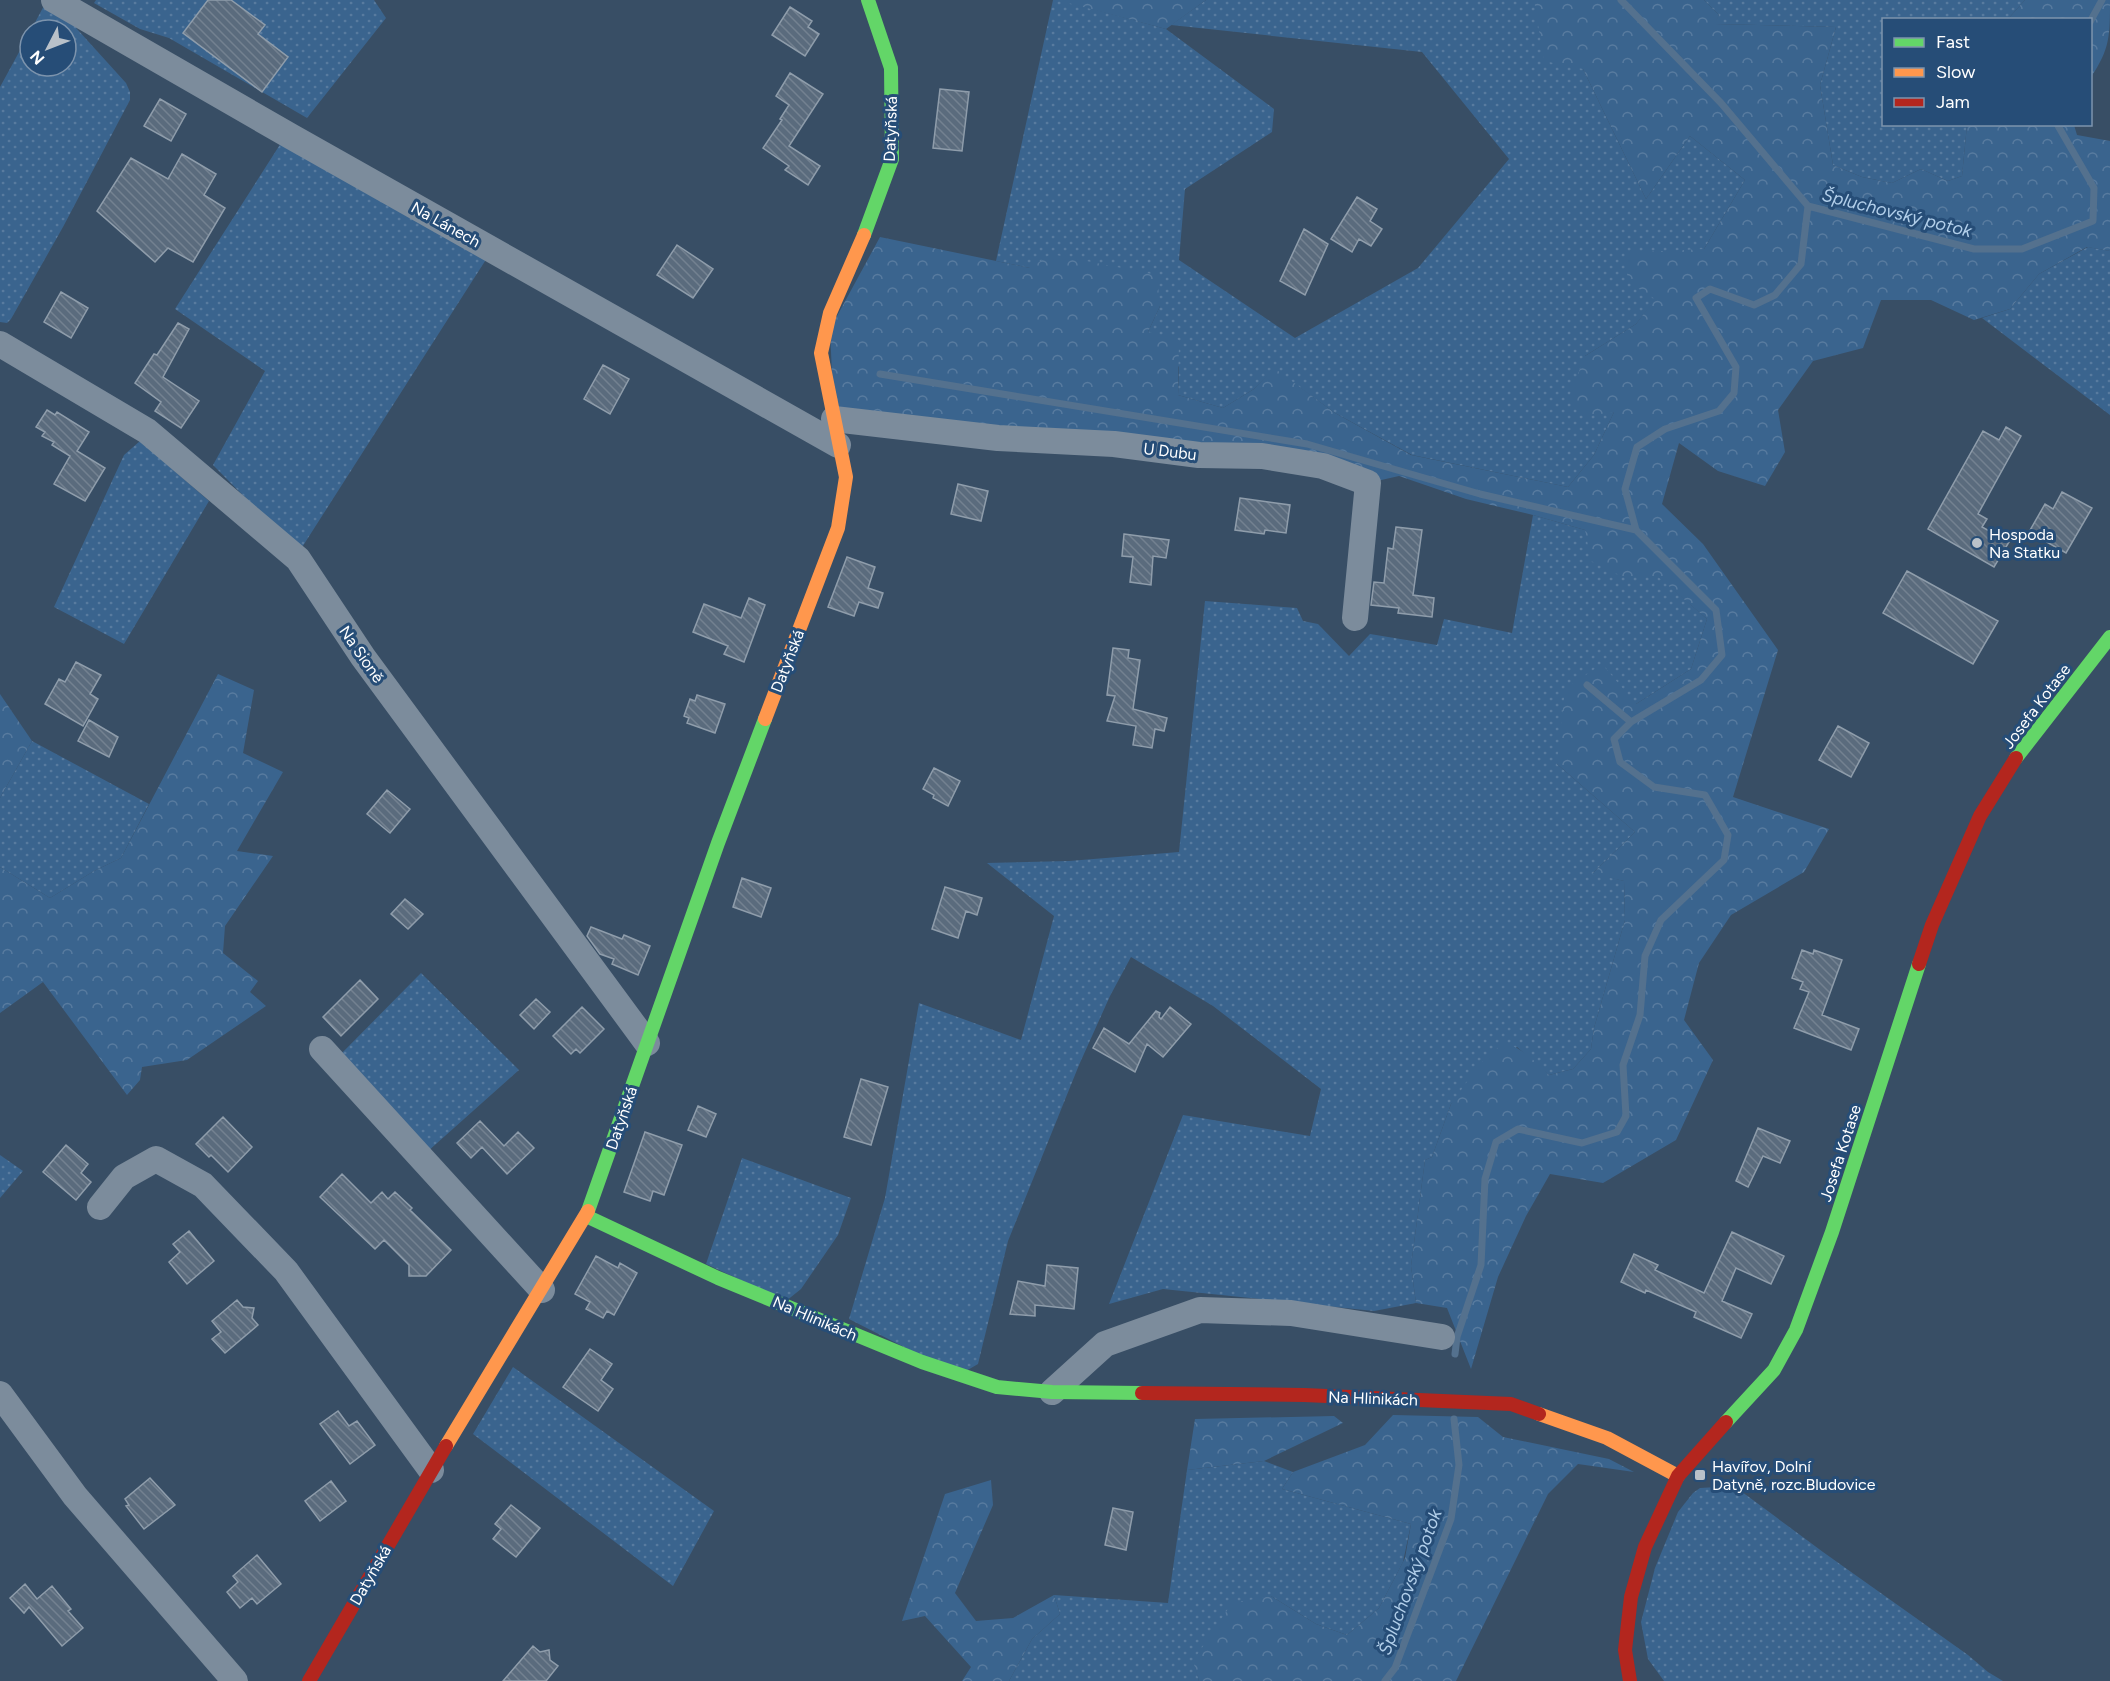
<svg xmlns="http://www.w3.org/2000/svg" width="2110" height="1681" viewBox="0 0 2110 1681" font-family="Figtree,sans-serif">
<style>
.grass{fill:url(#grass-dots)}
.forest{fill:url(#forest-crowns)}
.lines{fill:none;stroke-linecap:round;stroke-linejoin:round}
.stream{stroke:#54718e;stroke-width:7}
.building{fill:url(#building-back-hatch);stroke:#8f9dab;stroke-width:1.5}
.street{stroke:#7c8c9c;stroke-width:26}
.fast{stroke:#63d668;stroke-width:14}
.slow{stroke:#ff974d;stroke-width:14}
.jam{stroke:#b3261e;stroke-width:14}
.poi-dot{fill:#b9c1c9;stroke:#264d77;stroke-width:2}
.labels{text-anchor:middle;stroke-width:6;stroke-linejoin:round;paint-order:stroke}
.street-label{font-size:16px;fill:#fff;stroke:#264d77}
.poi-label{font-size:16px;fill:#fff;stroke:#264d77;text-anchor:start}
.water-label{font-size:18px;font-style:italic;fill:#b2cfea;stroke:#264d77}
</style>
<defs>
<pattern id="grass-dots" width="8" height="8" patternUnits="userSpaceOnUse" patternTransform="scale(1.5)"><rect width="8" height="8" fill="#3a648e"/><path d="M2 2h.1M6 6h.1" fill="none" stroke="#587b9f" stroke-width="1.8" stroke-linecap="round"/></pattern>
<pattern id="forest-crowns" width="20" height="18" patternUnits="userSpaceOnUse" patternTransform="scale(1.5)"><rect width="20" height="18" fill="#3a648e"/><path d="M2 6a3 3 0 1 1 6 0M12 15a3 3 0 1 1 6 0" fill="none" stroke="#587b9f"/></pattern>
<pattern id="building-back-hatch" width="6" height="6" patternUnits="userSpaceOnUse" patternTransform="scale(1.5)"><rect width="6" height="6" fill="#5a6b7d"/><path d="M-1 5l2 2M0 0l6 6M5-1l2 2" fill="none" stroke="#738190"/></pattern>
</defs>
<rect width="100%" height="100%" fill="#384e65"/>
<!-- grass -->
<path class="grass" d="M96,0h278l12,18 -79,100 -138,-80 -29,-9 -46,-26z
M1053,0h7l106,29 108,80 -2,23 -87,57 -6,71 116,78 123,-70 91,-109 -87,-107 -251,-27 35,-25h340l37,69 63,130 44,-63 55,44 -41,69 -48,50 -20,25 -51,32 29,56 -20,43 -26,32 -156,-32 -77,-42 -61,-44 -20,20 -31,19 -45,-13 1,-28 -31,-35 12,-26 -130,-38 -34,-7z
M1704,0h321l-17,19 -124,1v104l83,1 -5,51 -14,5 -27,-12 -29,14 -30,-6 -29,-12 -13,-80 16,-58 -122,-3 5,-9z
M46,2l22,13 9,14 49,54 4,9v8l-67,127 -52,92 -4,4 -7,-1v-235l30,-55v34h36v-36h-35z
M281,143l206,115 -188,294 -86,-87 52,-94 -90,-62z
M2088,247l22,4v164l-128,-97 28,-9 29,-35z
M140,441l69,60 -85,143 -70,-37 70,-152z
M1533,515l52,15 36,46 36,-1 50,44 -16,50 -55,35 -79,60 78,68 -42,41 31,8 1,39 -31,108 -3,21 -18,20 -24,6 -32,-28 -66,57 -19,53 -7,3 -14,106 5,37 -42,8 -211,-22 -54,15 74,-189 127,21 11,-47 -108,-83 -82,-49 -21,39 -31,69 -71,176 -30,123 -19,11 -110,-56 36,-121 34,-195 102,37 33,-124 -67,-53 82,-2 110,-9 26,-251 92,7 6,13 15,3 31,32 21,-22 67,11 7,-26 68,14z
M32,741l117,63 -28,54 -27,13 -44,27 -50,-31v-69z
M421,973l98,97 -92,82 -89,-95z
M0,1155l23,16 -23,27z
M742,1158l109,40 -13,37 -37,54 -15,12 -80,-37z
M513,1367l201,144 -41,75 -200,-152z
M1264,1461l29,11 -11,17 129,35 -8,38 -24,46 -32,27 -31,-11 -45,-28 -77,65 5,20h-190l23,-42 28,-25 -6,-19 114,8 19,-133z
M1734,1486l89,66 145,103 20,17 15,9h-339l-16,-22 -7,-37 14,-54 23,-56 15,-19 7,-5z"/>
<!-- forest -->
<path class="forest" d="M1057,0h149l-40,29z
M1534,0h170l15,15 -4,9 121,3 -16,58 13,80 29,12 30,6 29,-14 27,12 14,-5 5,-51h107l3,10 33,6v110l-23,-4 -48,27 -29,35 -36,11 -43,-20h-50l-18,48 -50,13 -35,49 7,42 -20,34 -47,-15 -39,-28 -17,61 41,40 75,106 -45,147 96,32 -25,43 -73,43 -32,48 -15,57 29,40 -37,80 -73,43 -53,-9 -24,42 -28,61 -27,92 -24,-61 -31,-5 -5,-37 14,-106 7,-3 19,-53 28,-39 25,-23c19,7 31,19 45,33l24,-6 18,-20 3,-21 31,-108 -1,-39 -32,-7 43,-42 -78,-68 8,-75 37,-25 34,40 55,-35 16,-50 -50,-43h-36l-30,-15 -6,-31 -52,-15 -67,-16 -67,-23 -31,7 -45,-17 -489,-47 -4,-90 50,-92 150,31 21,-14 106,21 3,31 -12,26 31,8 -1,55 45,13 31,-19 20,-21 61,45 76,42 157,32 26,-32 20,-43 -27,4 -18,-19 16,-41 51,-32 19,-25 -27,-17 -3,-29 79,-4 41,-69 -55,-44 -44,63 -63,-130 -39,-8z
M2025,0h85c0,36 0,49 -19,77l-1,-57 -82,-1z
M218,674l36,16 -11,63 40,19 -46,79 36,5 -48,70 -2,27 35,28 -8,11 16,14 -79,54 -45,7 -2,13 -13,15 -84,-113 -43,31v-146l50,31 44,-27 27,-13z
M0,694l32,47 -32,57z
M1393,1415l85,2 25,20 106,22 25,13 -56,-8 -30,30 -92,187h-257l-6,-20 39,-58 39,-7 45,28 31,11 32,-27 26,-50 6,-34 -129,-35 11,-17 72,-27z
M1334,1416l9,7 -79,38 -77,9 8,-51z
M991,1480l2,25 -38,88 21,28 37,-3 41,-23 6,19 -28,25 -23,42h-47l9,-14 -46,-51 -23,5 43,-127z"/>
<g class="lines">
<!-- stream -->
<path class="stream" d="M1621,0l100,103 87,103
M2090,22l12,-22
M880,374l427,70 173,50 156,36
M1587,685l44,37
M1455,1354l2,-17 24,-72 4,-86 11,-37 22,-13 64,14 35,-11 9,-16 -3,-51 17,-50 5,-59 16,-36 63,-60 4,-25 -23,-40 -51,-8 -34,-25 -6,-23 17,-17 70,-42 21,-25 -6,-45 -80,-80 -11,-41 12,-42 28,-18 54,-18 15,-18 2,-26 -40,-69 14,-9 44,16 21,-10 26,-31 7,-58 166,43h48l71,-28 1,-33 -37,-64
M1385,1681l10,-13 56,-149 8,-54 -5,-46"/>
</g>
<!-- building -->
<path class="building" d="M208,0h23l34,25 -7,9 30,23 -26,35 -79,-59z
M790,7l22,14 -4,6 11,7 -14,22 -33,-21z
M790,73l33,21 -34,52 31,20 -12,19 -23,-15 4,-4 -26,-18 19,-28 -2,-1 9,-14 -13,-9z
M940,89l29,3 -7,59 -29,-3z
M160,99l26,15 -15,27 -27,-15z
M182,154l34,20 -12,21 21,13 -32,54 -25,-14 -13,14 -58,-51 34,-53 37,21z
M1357,197l20,12 -7,12 12,8 -11,17 -12,-7 -7,13 -21,-13z
M1304,229l24,15 -23,51 -25,-14z
M677,245l36,24 -20,29 -36,-23z
M61,292l27,16 -17,30 -27,-16z
M178,323l11,6 -26,48 36,24 -18,27 -26,-17 6,-9 -26,-19 19,-29 3,1z
M603,365l26,14 -19,35 -26,-15z
M47,410l8,5 2,-3 32,20 -12,19 28,17 -20,33 -31,-17 16,-28 -18,-11 2,-3 -12,-6 3,-4 -9,-5z
M2006,427l15,9 -43,78 9,5 -5,8 27,15 -15,25 -66,-38 55,-98 16,9z
M958,484l30,7 -7,30 -30,-7z
M2062,492l30,16 -26,45 -37,-21 16,-28 8,5z
M1240,498l50,7 -4,28 -21,-3 -1,4 -29,-4z
M1396,527l26,3 -9,65 21,3 -2,19 -34,-4 1,-5 -28,-3 3,-23 10,1 4,-35 5,1z
M1124,534l45,6 -3,18 -13,-2 -2,29 -21,-3 3,-25 -11,-1z
M847,557l28,10 -7,21 15,5 -5,15 -19,-6 -5,14 -26,-9z
M1907,571l91,50 -25,43 -90,-51z
M749,598l16,7 -21,57 -20,-8 4,-8 -35,-14 11,-28 37,14z
M1113,648l16,2 -1,8 12,2 -7,49 34,9 -3,13 -9,-2 -3,19 -19,-3 3,-19 -29,-5 8,-25 -8,-1z
M76,662l25,13 -11,19 8,5 -15,27 -38,-22 14,-25 6,3z
M697,695l28,9 -10,29 -28,-10 2,-5 -5,-2 6,-17 5,2z
M89,720l29,17 -9,20 -31,-16z
M1838,726l31,17 -18,34 -32,-17z
M934,768l26,13 -12,25 -15,-8 1,-3 -11,-6z
M387,790l23,19 -20,24 -23,-19z
M742,878l29,10 -10,29 -28,-10z
M945,887l37,11 -5,17 -11,-4 -8,27 -26,-9z
M405,899l18,15 -15,15 -17,-15z
M591,927l31,12 2,-4 26,11 -12,29 -26,-11 2,-5 -14,-5 -13,-18z
M1802,950l11,4 1,-4 28,10 -20,55 37,14 -8,21 -57,-22 15,-36 -9,-3 3,-7 -11,-4z
M360,980l18,19 -37,37 -18,-19z
M536,999l14,13 -16,17 -14,-14z
M582,1007l22,22 -24,24 -4,-4 -5,5 -18,-18z
M1170,1007l21,17 -28,33 -16,-13 -12,28 -42,-24 11,-20 25,16 27,-33 4,2 -1,4 2,2z
M861,1079l27,8 -17,58 -27,-8z
M698,1106l18,8 -10,23 -18,-7z
M223,1117l29,30 -24,25 -17,-17 -2,2 -13,-13z
M480,1121l24,25 14,-14 16,16 -27,26 -25,-27 -11,11 -14,-15z
M1758,1128l32,13 -10,22 -17,-7 -15,31 -12,-6z
M645,1132l37,13 -18,50 -11,-4 -3,10 -26,-9z
M66,1145l22,19 -7,9 10,9 -15,18 -33,-28z
M342,1174l29,29 11,-11 6,7 7,-7 17,16 -2,2 41,40 -25,26h-17v-11l-25,-25 -9,9 -55,-52z
M189,1231l25,30 -27,23 -18,-22 11,-10 -7,-8z
M1732,1232l52,24 -13,28 -35,-16 -14,33 30,13 -11,24 -47,-21 2,-5 -50,-22 -1,3 -24,-11 13,-28 24,11 -3,5 49,23z
M596,1256l22,12 2,-5 17,10 -23,42 -7,-4 -4,7 -17,-9 4,-7 -15,-8z
M1047,1265l31,3 -4,41 -39,-4v11l-25,-2 8,-33 27,5z
M237,1300l6,7 11,1 -2,10 6,7 -33,28 -13,-14 9,-7 -9,-11z
M590,1349l22,15 -11,16 12,9 -15,22 -35,-24z
M338,1411l11,15 8,-5 18,24 -25,19 -30,-40z
M150,1478l25,27 -31,24 -18,-23 3,-1 -4,-6z
M331,1481l15,20 -26,20 -15,-20z
M511,1505l29,23 -24,29 -23,-18 8,-10 -6,-5z
M1113,1508l20,4 -7,38 -21,-5z
M257,1555l24,29 -24,20 -5,-6 -12,10 -13,-16 11,-10 -5,-6z
M25,1584l12,15 15,-13 19,23 -3,2 15,17 -21,18 -33,-39 -5,6 -14,-15z
M533,1646l7,6 9,-2 1,10 8,6 -12,15h-43z"/>
<g class="lines">
<!-- street -->
<path class="street" d="M54,0l238,137 546,308
M0,344l147,87 151,128 65,98 284,386
M834,419l164,19 116,6 85,11 63,1 61,10 45,17 -13,135
M322,1049l220,241
M100,1207l24,-30 32,-18 47,26 83,86 145,199
M1052,1392l53,-48 95,-34 91,3 151,24
M0,1394l75,102 160,185"/>
<!-- fast -->
<path class="fast" d="M864,235l28,-76 -1,-91 -23,-68
M2016,758l94,-121
M588,1211l130,-368 47,-124
M586,1216l132,62 204,84 75,25 55,5 90,1
M1726,1422l48,-52 22,-40 36,-98 87,-268"/>
<!-- slow -->
<path class="slow" d="M765,719l73,-191 8,-51 -25,-124 9,-40 34,-78
M1539,1414l68,24 71,38
M446,1446l142,-235"/>
<!-- jam -->
<path class="jam" d="M1919,964l13,-39 48,-109 36,-58
M1142,1393l162,2 207,9 28,10
M309,1681l137,-235
M1630,1681l-5,-31 6,-53 14,-50 33,-71 48,-54"/>
</g>
<!-- markers -->
<g class="poi-dot">
<circle cx="1977" cy="543" r="6"/>
<rect x="1694" y="1469" width="12" height="12" rx="3"/>
</g>
<g class="labels">
<!-- street labels -->
<g class="street-label">
<text transform="translate(890 129) rotate(-88)" y="6">Datyňská</text>
<text transform="translate(446 224) rotate(29)" y="6">Na Lánech</text>
<text transform="translate(1170 451) rotate(7)" y="6">U Dubu</text>
<text transform="translate(362 654) rotate(55)" y="6">Na Sioně</text>
<text transform="translate(787 661) rotate(-69)" y="6">Datyňská</text>
<text transform="translate(2036 706) rotate(-53)" y="6">Josefa Kotase</text>
<text transform="translate(621 1118) rotate(-71)" y="6">Datyňská</text>
<text transform="translate(1840 1153) rotate(-72)" y="6">Josefa Kotase</text>
<text transform="translate(815 1318) rotate(23)" y="6">Na Hlinikách</text>
<text transform="translate(1373 1398) rotate(2)" y="6">Na Hlinikách</text>
<text transform="translate(370 1575) rotate(-60)" y="6">Datyňská</text>
</g>
<!-- poi labels -->
<g class="poi-label">
<text x="1989" y="540">Hospoda<tspan x="1989" dy="18">Na Statku</tspan></text>
<text x="1712" y="1472">Havířov, Dolní<tspan x="1712" dy="18">Datyně, rozc.Bludovice</tspan></text>
</g>
<!-- water labels -->
<g class="water-label">
<text transform="translate(1897 213) rotate(14)" y="6">Špluchovský potok</text>
<text transform="translate(1410 1582) rotate(-70)" y="6">Špluchovský potok</text>
</g>
</g>
<!-- legend -->
<rect x="1882" y="18" width="210" height="108" fill="#264d77" stroke="#7d94ad" stroke-width="1.5"/>
<rect x="1894" y="38" width="30" height="9" fill="#63d668" stroke="#7d94ad" stroke-width="1.5"/>
<text x="1936" y="48" font-size="18" fill="#ffffff">Fast</text>
<rect x="1894" y="68" width="30" height="9" fill="#ff974d" stroke="#7d94ad" stroke-width="1.5"/>
<text x="1936" y="78" font-size="18" fill="#ffffff">Slow</text>
<rect x="1894" y="98" width="30" height="9" fill="#b3261e" stroke="#7d94ad" stroke-width="1.5"/>
<text x="1936" y="108" font-size="18" fill="#ffffff">Jam</text>
<!-- north arrow -->
<g transform="translate(48 48) rotate(228)"><circle r="28" fill="#264d77" stroke="#7d94ad" stroke-width="1.5"/>
<path d="M0-4.5L10 22L0 15L-10 22Z" fill="#b9c1c9"/>
<text y="-9" font-size="16" font-weight="bold" text-anchor="middle" fill="#ffffff">N</text>
</g>
</svg>
